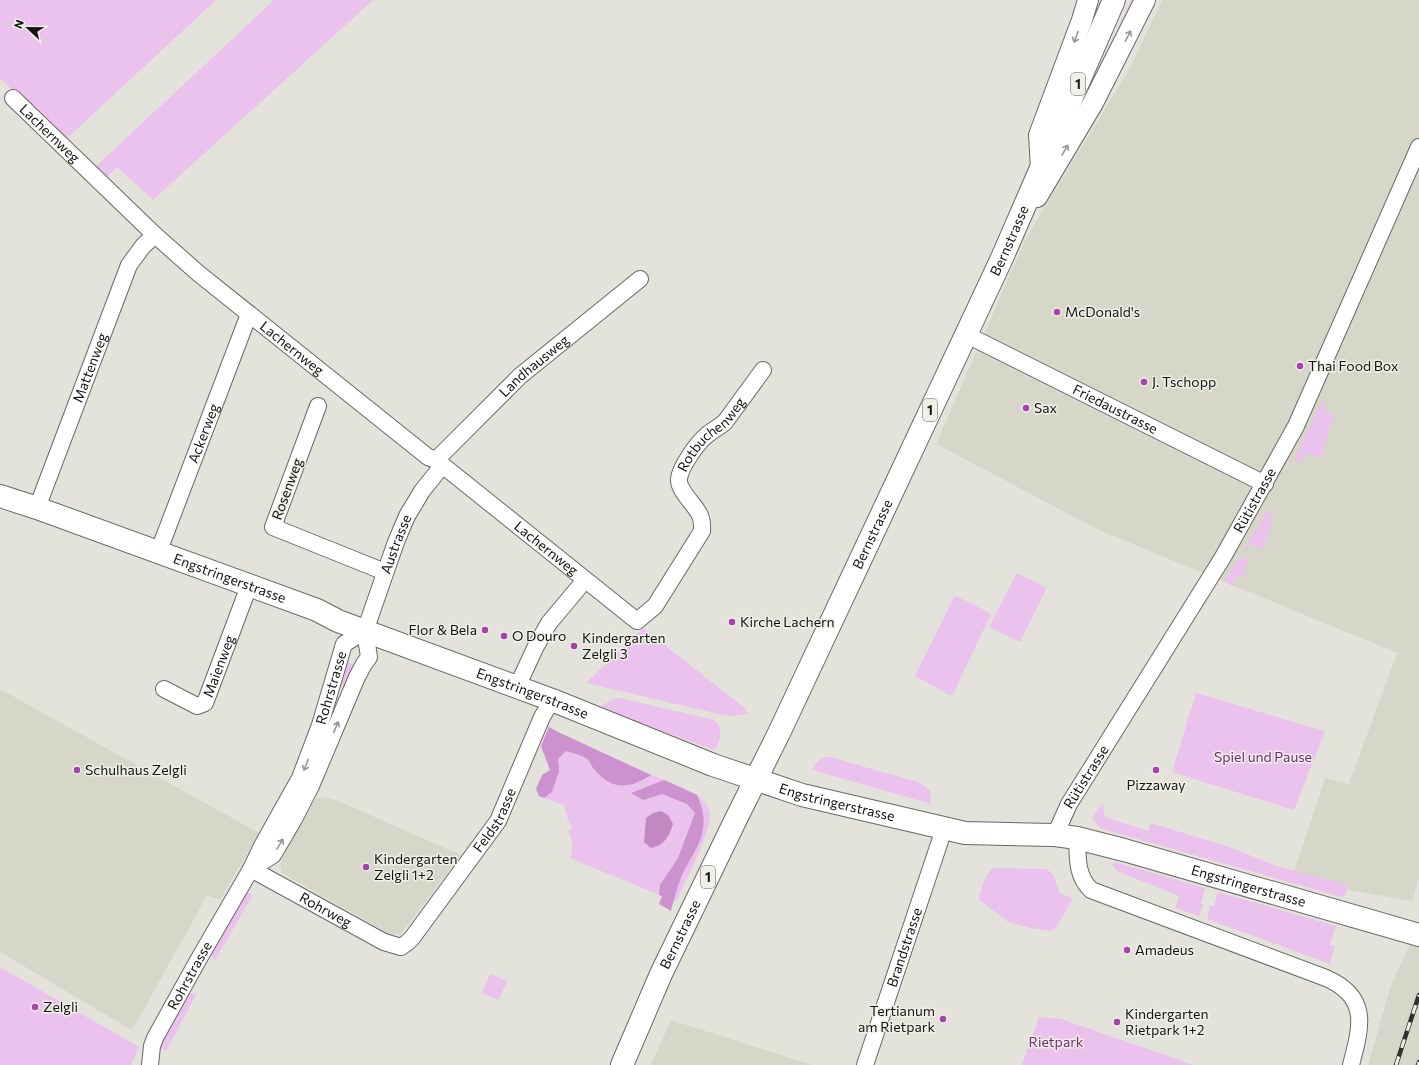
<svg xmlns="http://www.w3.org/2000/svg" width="1419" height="1065" viewBox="0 0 1419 1065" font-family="Commissioner,sans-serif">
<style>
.built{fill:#d7d7c9}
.green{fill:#ebc2ed}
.forest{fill:#cc92cf}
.water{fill:#c188c4}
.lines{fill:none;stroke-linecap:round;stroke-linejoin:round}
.minor-casing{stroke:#696963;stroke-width:18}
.tertiary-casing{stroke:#696963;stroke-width:22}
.secondary-casing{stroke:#696963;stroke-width:24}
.primary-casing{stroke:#696963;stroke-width:24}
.minor{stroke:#fff;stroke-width:16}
.tertiary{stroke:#fff;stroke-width:20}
.secondary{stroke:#fff;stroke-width:22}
.primary{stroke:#fff;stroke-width:22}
.rail-casing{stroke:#30302d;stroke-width:4.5}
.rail{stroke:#f0f0e9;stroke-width:3;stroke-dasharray:9;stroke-linecap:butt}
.oneway{stroke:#959593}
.poi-dot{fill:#a444ab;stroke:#f0f0e9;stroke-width:1.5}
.labels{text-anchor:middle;stroke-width:3;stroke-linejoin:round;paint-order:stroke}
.shield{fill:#f0f0e9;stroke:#555551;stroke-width:1}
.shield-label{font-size:13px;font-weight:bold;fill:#131310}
.street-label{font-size:14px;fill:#131310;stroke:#f0f0e9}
.poi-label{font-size:14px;fill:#131310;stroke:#f0f0e9;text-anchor:start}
.park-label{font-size:14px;fill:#702b75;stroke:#f0f0e9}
</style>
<rect width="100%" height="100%" fill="#e3e3db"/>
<!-- built -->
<path class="built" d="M1162,0h257v878l-7,23 -121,-21 34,-102 24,6 48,-131 -298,-123 -163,-86 90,-206 104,-170z
M0,689l259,144 -39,67 -14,-5 -3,8 -68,122 -5,4 -130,-77z
M322,797l14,3 125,55 -60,79 -11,1 -8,-5 -100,-57 -2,-9 5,-11 28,-51 3,-3z
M1419,925v140h-51l23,-80z
M671,1020l141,45h-161z"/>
<!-- green -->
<path class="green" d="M0,0h216l-151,140 -65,-62z
M271,0h102l-220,200 -36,-33 -11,11 -12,-10 178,-166z
M1131,0h8l-52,95z
M1327,400l-3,11 10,3 -13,44 -16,-5 -3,10 -8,-4 26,-54 3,-3z
M1267,510l5,3 1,5 -9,31 -15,-5 -2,8 -3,-1z
M1239,557l9,2 -5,18 -7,-1 -3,10 -9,-4z
M1017,573l28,14 1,2 -26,53 -31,-15z
M956,596l34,17 1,1 -38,80 -4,1 -34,-19 39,-79z
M643,628l103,81 2,5 -15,2 -14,-2 -133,-31z
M344,661l14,5 -10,22 -11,-5z
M1196,693l129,38 -31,79 -122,-38z
M616,698h4l94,22c11,9 6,19 1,30l-118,-42z
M549,727l9,5c31,14 62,30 94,43 14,6 32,11 45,20 6,4 12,11 13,19 1,18 -26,70 -34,88l-106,-44c3,-11 3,-18 -2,-27l4,-4 -4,-7 -4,-15 -25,-9 12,-23 -10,-27z
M823,757h7l91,26 9,8 1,13 -119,-34 2,-5z
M1103,803l2,14 43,14 3,-8 81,25 44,18 72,19 -3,11 -4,1 -239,-68 -4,-3 -6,-8z
M1115,862l90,26 -4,15 2,3 -4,10 -24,-8 4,-12 -62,-25 -5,-7z
M993,868l54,1 7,6 5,18 14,5 -17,30 -5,3 -21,-3 -22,-6 -29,-22c3,-12 4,-24 14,-32z
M245,890l8,5 -38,65 -5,-6z
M1218,892l118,34 -6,19 5,1 -5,18 -123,-45 3,-14 4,1z
M0,967l139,80 -8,18h-131z
M490,974l17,7 -8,19 -17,-7z
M191,993l5,2 -30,56 -5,-3 -1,-2 1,-6 27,-46z
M1039,1017l22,2 133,46h-172z"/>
<!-- forest -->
<path class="forest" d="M549,727l9,5 93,43c-22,14 -39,16 -57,-6 -3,-3 -4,-8 -7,-10 -5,-4 -15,-6 -21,-8l-8,8 1,12 -7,21 -8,6 -5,-2 -3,-7 6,-14 8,-5 -9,-24z
M664,780l33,15c16,35 0,50 -15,80 -5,12 -8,24 -11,36l-12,-7 3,-8 -3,-1 1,-10 18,-27 17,-45 -8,-9 -25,-10 -19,6 -12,-7z"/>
<!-- water -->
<path class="water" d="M661,811l7,4 5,9c-4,12 -8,21 -22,24l-7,-6 2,-24 7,-5z"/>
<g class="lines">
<!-- minor casing -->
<g class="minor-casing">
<g id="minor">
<path id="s1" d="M13,98l142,137 43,38 230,184 8,3 201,161 18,-15 47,-75c1,-14 -3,-19 -12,-30 -4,-6 -12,-14 -11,-22 1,-12 19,-37 28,-44 6,-5 12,-8 18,-13l38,-52"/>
<path id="s2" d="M965,334l300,150"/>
<path d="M318,406l-45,121 112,45"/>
<path id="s3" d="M436,460l84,-84 120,-97"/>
<path id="s4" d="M37,508l92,-243 14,-19 12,-11"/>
<path id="s5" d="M158,553l91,-239"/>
<path d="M517,687l19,-41 13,-23 36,-43"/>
<path id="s6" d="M164,689l33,17 8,-3 44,-117"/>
<path id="s7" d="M1055,835l14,-31 154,-247 73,-131 123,-279"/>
<path d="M1077,838c1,20 -1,37 14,52l235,88c44,19 35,49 25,87"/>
<path id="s8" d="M251,869l133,73 17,5 7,-5 4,-4 86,-117 44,-104 10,-17"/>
<path id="s9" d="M251,869l22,-14 20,-34 18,-35 46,-109 7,-13 5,-7 -4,-26 31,-89 11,-26 15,-25 20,-25"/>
<path id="s10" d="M150,1065l2,-19 3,-8 42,-76 54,-93 11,-23 38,-68 20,-53 24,-81 21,-13"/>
<path id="s11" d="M865,1065l79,-236"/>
</g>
</g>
<!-- tertiary casing -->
<g class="tertiary-casing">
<path id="tertiary" d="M1041,168l-2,-33 43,-115 6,-20
M1037,197l56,-94 52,-103"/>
</g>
<!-- secondary casing -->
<g class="secondary-casing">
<g id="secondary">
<path id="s12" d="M0,496l37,12 280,102 21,11 214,79 161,65 89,30 163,38 90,2 22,3 47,12 295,85"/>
</g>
</g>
<!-- primary casing -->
<g class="primary-casing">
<g id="primary">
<path id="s13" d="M622,1065l39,-91 75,-155 43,-86 223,-475 112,-258"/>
</g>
</g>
<!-- minor -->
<use href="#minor" class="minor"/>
<!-- tertiary -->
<use href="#tertiary" class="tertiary"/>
<!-- secondary -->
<use href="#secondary" class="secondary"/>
<!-- primary -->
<use href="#primary" class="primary"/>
<!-- rail casing -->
<g class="rail-casing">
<path id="rail" d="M1396,1065l23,-70
M1418,1065l1,-3"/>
</g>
<!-- rail -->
<use href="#rail" class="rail"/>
</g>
<!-- one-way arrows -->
<defs><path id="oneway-shaft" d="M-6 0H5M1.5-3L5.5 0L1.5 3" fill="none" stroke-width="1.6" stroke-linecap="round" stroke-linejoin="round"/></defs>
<g class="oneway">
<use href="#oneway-shaft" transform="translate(1128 36) rotate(-63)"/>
<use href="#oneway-shaft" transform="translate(1076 37) rotate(111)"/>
<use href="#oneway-shaft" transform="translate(1065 150) rotate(-59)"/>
<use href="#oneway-shaft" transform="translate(336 727) rotate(-67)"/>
<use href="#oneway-shaft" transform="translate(306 765) rotate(112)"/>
<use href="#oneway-shaft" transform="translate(280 844) rotate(-60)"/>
</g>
<!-- markers -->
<g class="poi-dot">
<circle cx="1057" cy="312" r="4"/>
<circle cx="1300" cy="366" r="4"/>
<circle cx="1144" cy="382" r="4"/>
<circle cx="1026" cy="408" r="4"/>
<circle cx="732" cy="622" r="4"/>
<circle cx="485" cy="630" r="4"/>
<circle cx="504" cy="636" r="4"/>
<circle cx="574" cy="646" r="4"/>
<circle cx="77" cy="770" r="4"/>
<circle cx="1156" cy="770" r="4"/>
<circle cx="366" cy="867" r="4"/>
<circle cx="1127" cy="950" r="4"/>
<circle cx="35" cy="1007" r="4"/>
<circle cx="943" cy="1019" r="4"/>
<circle cx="1117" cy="1022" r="4"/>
</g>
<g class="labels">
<!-- shield labels -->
<g class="shield">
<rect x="1071" y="73" width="14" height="22" rx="3"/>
<rect x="923" y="399" width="14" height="22" rx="3"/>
<rect x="701" y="866" width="14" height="22" rx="3"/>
</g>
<g class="shield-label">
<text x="1078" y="89">1</text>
<text x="930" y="415">1</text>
<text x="708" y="882">1</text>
</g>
<!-- street labels -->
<g class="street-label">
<text dy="5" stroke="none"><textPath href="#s1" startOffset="51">Lachernweg</textPath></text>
<text dy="5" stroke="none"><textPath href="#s13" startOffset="911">Bernstrasse</textPath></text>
<text dy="5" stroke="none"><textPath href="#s1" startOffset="375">Lachernweg</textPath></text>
<text dy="5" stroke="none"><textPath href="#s3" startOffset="136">Landhausweg</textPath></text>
<text dy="5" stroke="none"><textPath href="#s4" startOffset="150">Mattenweg</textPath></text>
<text dy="5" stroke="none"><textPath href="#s2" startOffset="168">Friedaustrasse</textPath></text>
<text dy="5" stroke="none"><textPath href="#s5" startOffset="128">Ackerweg</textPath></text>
<text dy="5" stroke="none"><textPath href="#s1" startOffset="1042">Rotbuchenweg</textPath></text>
<text transform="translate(287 489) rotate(-70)" y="5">Rosenweg</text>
<text dy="5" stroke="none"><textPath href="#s7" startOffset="390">Rütistrasse</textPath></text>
<text dy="5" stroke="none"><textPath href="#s13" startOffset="587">Bernstrasse</textPath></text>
<text dy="5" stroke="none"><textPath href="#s9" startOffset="365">Austrasse</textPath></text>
<text dy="5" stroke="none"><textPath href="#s1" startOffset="699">Lachernweg</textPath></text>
<text dy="5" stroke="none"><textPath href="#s12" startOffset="244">Engstringerstrasse</textPath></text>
<text dy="5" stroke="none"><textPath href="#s6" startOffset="85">Maienweg</textPath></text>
<text dy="5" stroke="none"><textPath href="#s10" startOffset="421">Rohrstrasse</textPath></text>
<text dy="5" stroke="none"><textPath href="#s12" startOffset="568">Engstringerstrasse</textPath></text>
<text dy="5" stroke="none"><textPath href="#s7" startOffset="66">Rütistrasse</textPath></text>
<text dy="5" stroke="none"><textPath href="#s12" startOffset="892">Engstringerstrasse</textPath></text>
<text dy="5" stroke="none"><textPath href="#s8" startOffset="328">Feldstrasse</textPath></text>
<text dy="5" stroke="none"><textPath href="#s12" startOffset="1314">Engstringerstrasse</textPath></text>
<text dy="5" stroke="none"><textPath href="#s8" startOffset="85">Rohrweg</textPath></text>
<text dy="5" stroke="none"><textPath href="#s13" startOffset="143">Bernstrasse</textPath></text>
<text dy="5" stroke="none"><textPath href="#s11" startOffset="124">Brandstrasse</textPath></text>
<text dy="5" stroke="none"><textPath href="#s10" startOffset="99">Rohrstrasse</textPath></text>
</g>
<!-- poi labels -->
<g class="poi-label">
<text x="1065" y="317">McDonald's</text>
<text x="1308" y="371">Thai Food Box</text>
<text x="1152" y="387">J. Tschopp</text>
<text x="1034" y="413">Sax</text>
<text x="740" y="627">Kirche Lachern</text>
<text x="477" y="635" text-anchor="end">Flor &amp; Bela</text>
<text x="512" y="641">O Douro</text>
<text x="582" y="643">Kindergarten<tspan x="582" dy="16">Zelgli 3</tspan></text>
<text x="85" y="775">Schulhaus Zelgli</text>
<text x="1156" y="790" text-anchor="middle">Pizzaway</text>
<text x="374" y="864">Kindergarten<tspan x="374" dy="16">Zelgli 1+2</tspan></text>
<text x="1135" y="955">Amadeus</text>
<text x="43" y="1012">Zelgli</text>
<text x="935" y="1016" text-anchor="end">Tertianum<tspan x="935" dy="16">am Rietpark</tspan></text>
<text x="1125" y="1019">Kindergarten<tspan x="1125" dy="16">Rietpark 1+2</tspan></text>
</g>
<!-- park labels -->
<g class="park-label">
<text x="1263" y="762">Spiel und Pause</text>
<text x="1056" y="1047">Rietpark</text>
</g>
</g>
<!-- north arrow -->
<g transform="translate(28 28) rotate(292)" stroke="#f0f0e9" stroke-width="3" paint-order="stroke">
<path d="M0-3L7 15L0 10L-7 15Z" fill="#131310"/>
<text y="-6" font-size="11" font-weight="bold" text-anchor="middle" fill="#131310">N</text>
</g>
</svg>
